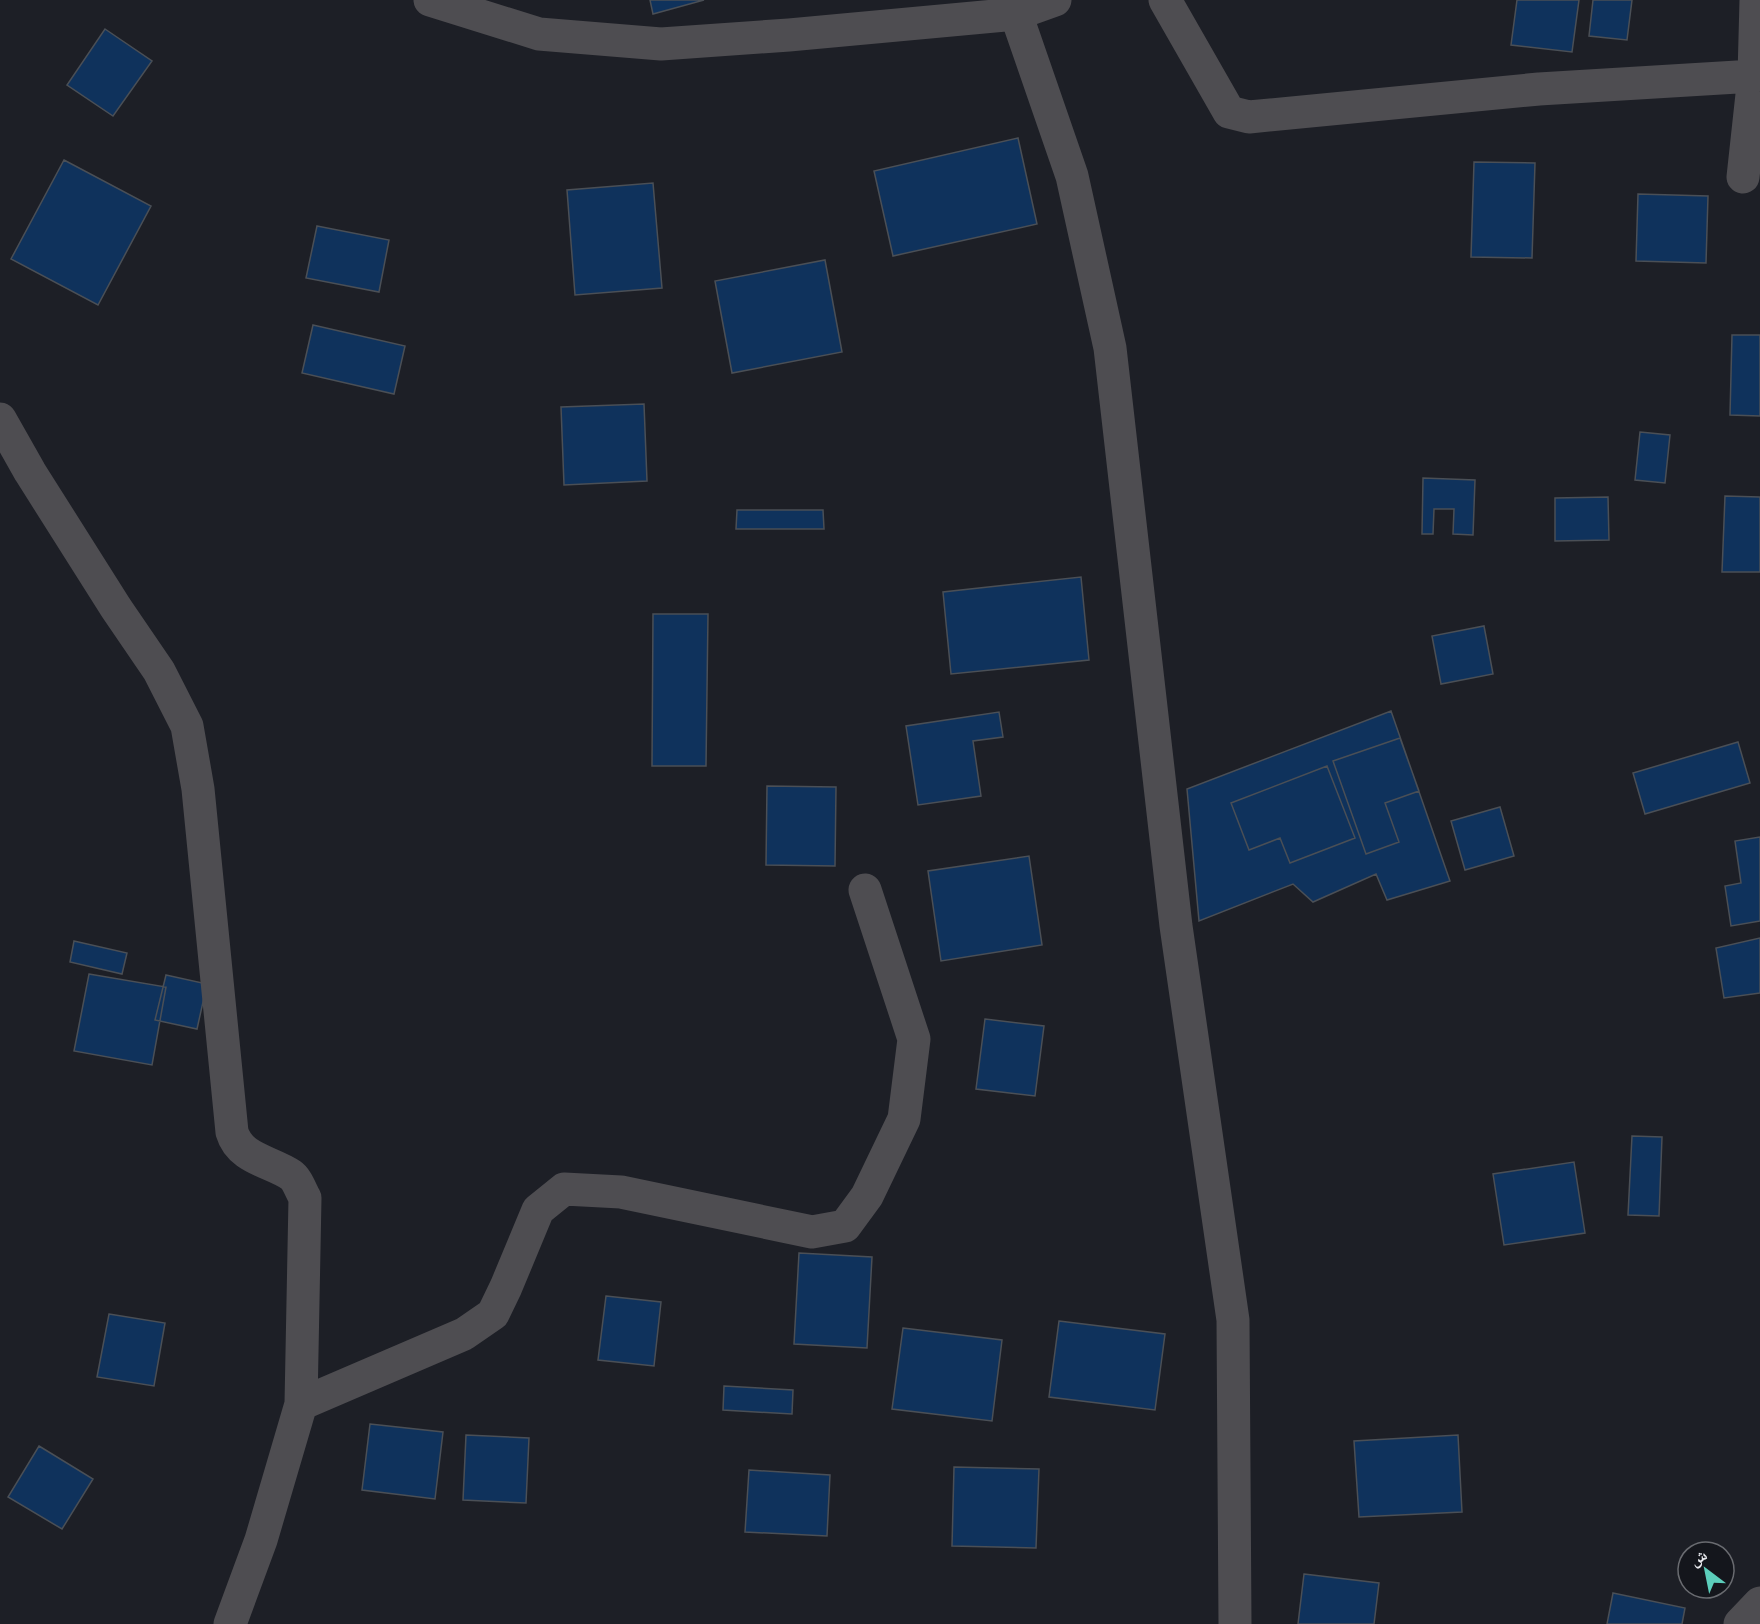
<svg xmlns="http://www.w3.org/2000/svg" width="1760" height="1624" viewBox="0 0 1760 1624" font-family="'Noto Sans','Noto Naskh Arabic',sans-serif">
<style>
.building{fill:#0f325c;stroke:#4a4f56;stroke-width:1.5}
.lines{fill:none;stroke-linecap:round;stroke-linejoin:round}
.minor{stroke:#4e4d51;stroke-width:33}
</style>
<rect width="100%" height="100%" fill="#1d1f26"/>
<!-- building -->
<path class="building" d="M650,0h54l-51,14z
M1517,0h62l-7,52 -61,-7z
M1593,0h39l-5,40 -38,-4z
M105,29l47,32 -39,55 -46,-31z
M1018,138l19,86 -144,32 -19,-85z
M64,160l87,46 -53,99 -87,-46z
M1474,162l61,1 -3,95 -61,-1z
M653,183l9,105 -87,7 -8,-105z
M1638,194l70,2 -2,67 -70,-2z
M317,226l72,14 -10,52 -73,-14z
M825,260l17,92 -110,21 -17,-92z
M313,325l92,21 -11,48 -92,-21z
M1732,335h28v81l-30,-1z
M644,404l3,77 -83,4 -3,-78z
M1640,432l30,3 -5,48 -30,-3z
M1423,478l52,2 -2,55 -20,-1 1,-25h-20l-1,25h-11z
M1725,496l35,1v75h-38z
M1608,497l1,43 -54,1v-43z
M737,510h86l1,19h-88z
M1081,577l8,83 -138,14 -8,-82z
M653,614h55l-2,152h-54z
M1484,626l9,48 -52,10 -9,-48z
M1391,711l59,170 -63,19 -11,-26 -63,28 -20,-18 -94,37 -12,-132z
M999,712l4,25 -30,4 8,55 -63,9 -12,-79z
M1400,738l19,53 -34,12 14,39 -33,12 -33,-93z
M1738,742l12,41 -105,31 -12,-41z
M1327,766l28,72 -65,25 -10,-25 -31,12 -18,-47z
M767,786l69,1 -1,79 -69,-1z
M1500,807l14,49 -49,14 -14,-49z
M1760,837v84l-29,5 -6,-40 16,-3 -6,-42z
M1029,856l13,89 -101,16 -13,-90z
M1760,938v55l-36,5 -8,-50z
M74,941l53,12 -5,21 -52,-12z
M89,974l77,13 -14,78 -78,-14z
M166,975l41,9 -10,45 -42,-9z
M985,1019l59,7 -9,70 -59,-7z
M1632,1136l30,1 -3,79 -31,-1z
M1574,1162l11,71 -81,12 -11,-71z
M799,1253l73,4 -5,91 -73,-4z
M606,1296l55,6 -7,64 -56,-6z
M109,1314l56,9 -11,63 -57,-9z
M1059,1321l106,13 -10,76 -106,-13z
M903,1328l99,12 -10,81 -100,-12z
M724,1386l69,4 -1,24 -69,-4z
M370,1424l73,8 -8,67 -73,-9z
M466,1435l63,3 -3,65 -63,-3z
M1458,1435l4,77 -103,5 -5,-76z
M39,1446l54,33 -31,50 -54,-32z
M954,1467l85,2 -3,79 -84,-2z
M749,1470l81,5 -3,61 -82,-4z
M1304,1574l75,9 -5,41h-76z
M1613,1593l72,15 -3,16h-75z"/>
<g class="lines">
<!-- minor -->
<path class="minor" d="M430,0l109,34 122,10 128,-9 227,-21 39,-14
M1165,0l64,112 20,5 290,-28 215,-13
M1016,14l56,162 38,172 66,578 57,394 2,304
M1743,177l11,-101 2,-76
M0,419l30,53 86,136 43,63 28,55 11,63 34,343c8,27 38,29 59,43 6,4 10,16 14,23l-4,206
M230,1624l31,-84 40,-136 163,-70 29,-20 13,-27 32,-77 26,-21 57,3 191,40 33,-6 22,-30 37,-77 10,-80 -49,-149
M1740,1624l20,-21"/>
</g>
<!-- north arrow -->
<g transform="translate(1706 1570) rotate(328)"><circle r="28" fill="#14161c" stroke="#696b70" stroke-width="1.5"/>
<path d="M0-4.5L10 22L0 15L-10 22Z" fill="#5ccebb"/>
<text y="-9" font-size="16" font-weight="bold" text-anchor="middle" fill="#e9eaef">ش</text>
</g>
</svg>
